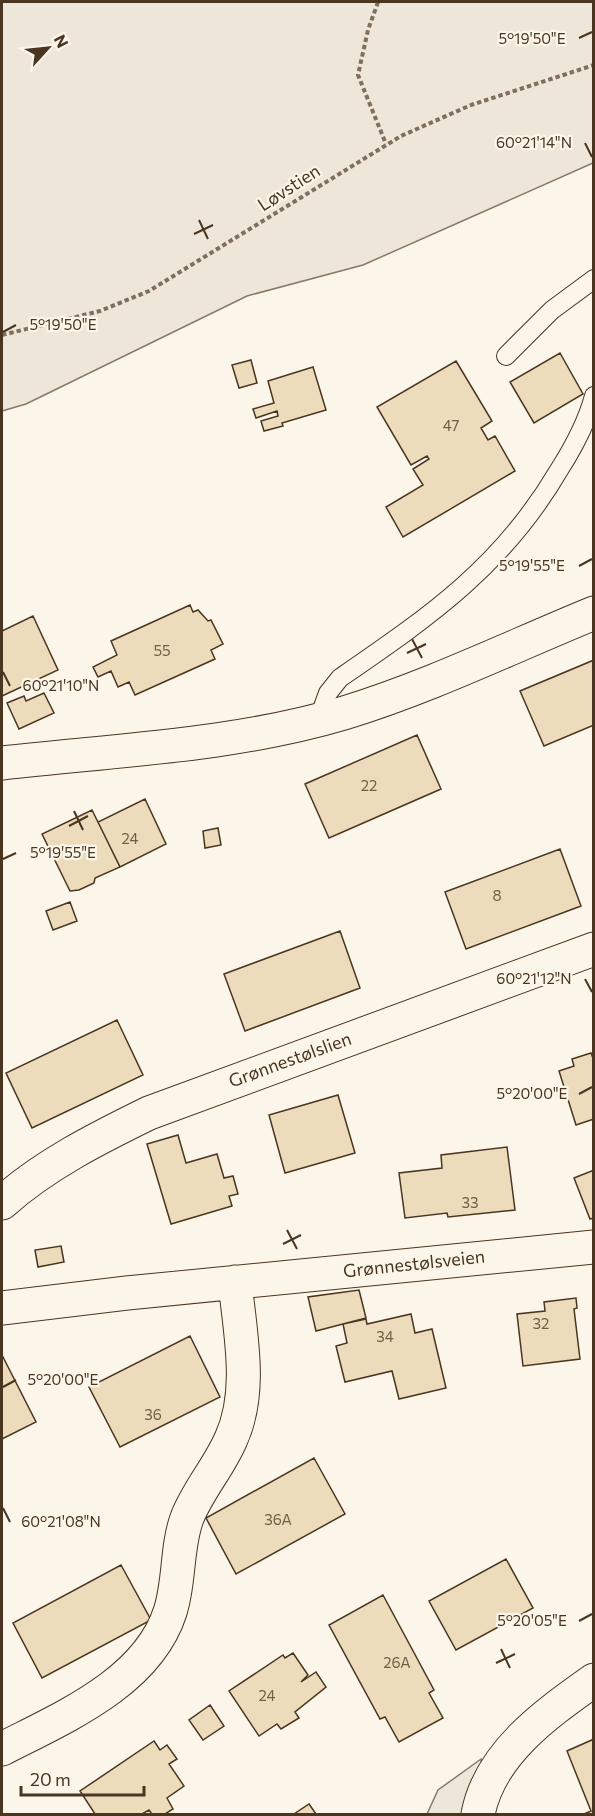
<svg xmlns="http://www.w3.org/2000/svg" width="595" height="1816" viewBox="0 0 595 1816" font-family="Commissioner,sans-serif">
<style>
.green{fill:#ede6d9;stroke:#887966;stroke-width:1.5}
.parking{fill:#ede7d9;stroke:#887966;stroke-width:1.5}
.building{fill:#ecdcbc;stroke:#4a3520;stroke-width:1.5}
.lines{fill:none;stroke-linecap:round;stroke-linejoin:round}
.service-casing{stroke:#4a3520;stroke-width:20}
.minor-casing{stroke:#4a3520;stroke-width:35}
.path{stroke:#7f6f5c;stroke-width:4;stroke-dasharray:4.5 3;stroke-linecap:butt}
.service{stroke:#fbf6e9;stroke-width:18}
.minor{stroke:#fbf6e9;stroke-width:33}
.ticks{fill:none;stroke:#4a3520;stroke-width:2}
.labels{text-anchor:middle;stroke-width:4.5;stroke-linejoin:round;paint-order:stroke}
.number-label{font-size:15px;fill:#725f47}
.street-label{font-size:18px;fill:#4a3520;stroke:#fbf6e9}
.ticks-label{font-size:15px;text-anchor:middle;fill:#4a3520;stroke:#fbf6e9;stroke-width:4.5;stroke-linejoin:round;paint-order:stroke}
</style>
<rect width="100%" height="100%" fill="#fbf6e9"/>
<!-- green -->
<path class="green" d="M2,2h591v161l-230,102 -116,31 -221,108 -24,7z"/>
<!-- parking -->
<path class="parking" d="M481,1759l1,10 -15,45h-40l11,-24z"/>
<!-- building -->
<path class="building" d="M560,353l23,41 -49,29 -24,-41z
M251,360l6,23 -18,5 -7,-23z
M456,361l36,60 -11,7 7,12 7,-4 20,35 -112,66 -17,-30 37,-22 -10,-16 16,-10 -2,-3 -16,9 -34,-58z
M313,367l13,43 -44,13 1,3 -19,5 -3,-10 17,-5 -1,-5 -21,7 -3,-9 21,-6 -6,-22z
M190,605l3,7 5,-2 10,11 3,-1 12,24 -12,6 4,9 -80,36 -6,-13 -11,5 -7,-16 -13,6 -5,-10 24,-12 -6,-14z
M33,616l25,54 -56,26v-65z
M594,660v65l-50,21 -24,-55z
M44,693l10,20 -35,16 -12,-26 17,-7 2,5z
M417,735l24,54 -112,49 -24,-54z
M145,799l21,45 -46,23 -22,-45z
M92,810l28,57 -25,11 -1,5 -15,7 -9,1 -28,-57z
M218,828l3,17 -16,3 -2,-17z
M560,849l21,57 -115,43 -21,-57z
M70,902l7,19 -24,9 -7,-19z
M340,931l20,57 -115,43 -21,-57z
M117,1020l26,55 -111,53 -26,-55z
M591,1053l3,8v58l-18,6 -17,-54 15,-5 -2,-7z
M338,1095l17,58 -70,20 -16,-58z
M178,1135l8,28 31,-9 7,24 9,-2 5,18 -9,2 3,10 -61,18 -24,-80z
M507,1147l8,63 -67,7 -1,-4 -42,5 -6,-45 43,-5 -1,-13z
M594,1170v48l-4,1 -16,-41z
M61,1246l3,16 -26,5 -3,-17z
M359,1290l7,28 -50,13 -8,-34z
M576,1298l1,10 -3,1 6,50 -57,7 -6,-52 28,-3 -1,-9z
M411,1314l4,19 17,-4 14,59 -47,11 -7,-28 -47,11 -9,-36 11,-3 -4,-19 23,-5 1,5z
M190,1336l30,61 -100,50 -31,-60z
M2,1355l34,67 -34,17z
M314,1458l31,56 -109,60 -30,-56z
M506,1559l27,49 -77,42 -27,-49z
M121,1565l30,55 -109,58 -29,-55z
M383,1595l51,95 -5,3 14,25 -44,24 -14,-25 -5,2 -51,-94z
M293,1653l15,22 -7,7 15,-10 10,15 -31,25 4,6 -18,11 -4,-5 -18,12 -30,-45 54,-36 2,3z
M210,1705l14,21 -21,14 -14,-20z
M594,1739v75h-10l7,-3 -24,-60z
M154,1741l6,9 7,-5 10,14 -8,5 15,22 -17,12 6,11 -8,5h-13l-3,-4 -7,4h-47l-15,-23z
M309,1804l7,10h-22z"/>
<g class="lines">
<!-- service casing -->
<g class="service-casing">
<path id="service" d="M506,356l46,-46 42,-31
M319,718l9,-25 12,-15c90,-62 162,-111 219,-208 14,-22 28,-48 35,-74"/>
</g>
<!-- minor casing -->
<g class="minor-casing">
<path id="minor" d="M2,763c113,-13 231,-17 342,-50 85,-26 167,-66 250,-100
M2,1203c42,-38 96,-65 147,-90l445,-164
M2,1308l125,-15 467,-46
M2,1749c60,-31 145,-66 168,-137 10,-30 6,-64 17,-94 11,-28 32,-51 44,-79 22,-48 9,-106 4,-157
M478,1814c12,-61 68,-100 116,-134"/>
</g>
<!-- path -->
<path class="path" d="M378,2l-10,28 -10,45 28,69
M2,335l98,-24 49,-20 252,-155 70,-31 123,-40"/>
<!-- service -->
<use href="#service" class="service"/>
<!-- minor -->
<use href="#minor" class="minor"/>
</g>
<!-- ticks -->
<path class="ticks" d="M579,38l13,-6M585,143l7,14M199,220l9,19M194,234l19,-9M3,332l13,-7M579,566l13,-7M412,639l10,19M407,653l19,-9M3,672l7,14M74,811l9,19M69,826l19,-10M3,859l13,-6M585,979l7,13M579,1094l13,-7M287,1230l10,19M283,1244l18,-9M3,1387l13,-7M3,1508l7,14M579,1621l13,-7M501,1649l9,19M496,1663l19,-9"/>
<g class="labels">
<!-- number labels -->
<g class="number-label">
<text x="451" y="431">47</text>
<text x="162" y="656">55</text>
<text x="369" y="791">22</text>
<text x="130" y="844">24</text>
<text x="497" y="901">8</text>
<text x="470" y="1208">33</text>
<text x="541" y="1329">32</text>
<text x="385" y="1342">34</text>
<text x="153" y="1420">36</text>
<text x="278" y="1525">36A</text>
<text x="397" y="1668">26A</text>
<text x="267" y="1701">24</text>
</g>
<!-- street labels -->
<g class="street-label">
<text transform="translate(289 188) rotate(-33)" y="6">Løvstien</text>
<text transform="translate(290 1060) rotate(-20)" y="6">Grønnestølslien</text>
<text transform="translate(414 1264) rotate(-6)" y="6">Grønnestølsveien</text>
</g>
</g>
<g class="ticks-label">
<text x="532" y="44">5°19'50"E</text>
<text x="534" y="148">60°21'14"N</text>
<text x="63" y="330">5°19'50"E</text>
<text x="532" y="571">5°19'55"E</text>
<text x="61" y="691">60°21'10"N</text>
<text x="63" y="858">5°19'55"E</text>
<text x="534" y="984">60°21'12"N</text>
<text x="532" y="1099">5°20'00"E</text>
<text x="63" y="1385">5°20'00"E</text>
<text x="61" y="1527">60°21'08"N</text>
<text x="532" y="1626">5°20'05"E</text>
</g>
<!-- border -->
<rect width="595" height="1816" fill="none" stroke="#4a3520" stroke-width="6"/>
<!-- north arrow -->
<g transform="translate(48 48) rotate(63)" stroke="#fbf6e9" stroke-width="4.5" paint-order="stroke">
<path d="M0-4.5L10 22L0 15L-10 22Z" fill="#4a3520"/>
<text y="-9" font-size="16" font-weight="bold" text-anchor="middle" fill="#4a3520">N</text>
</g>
<!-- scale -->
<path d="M21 1786v9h123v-9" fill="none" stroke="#4a3520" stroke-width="3"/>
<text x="30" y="1786" font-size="18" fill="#4a3520" stroke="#fbf6e9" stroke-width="4.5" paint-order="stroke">20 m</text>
</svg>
